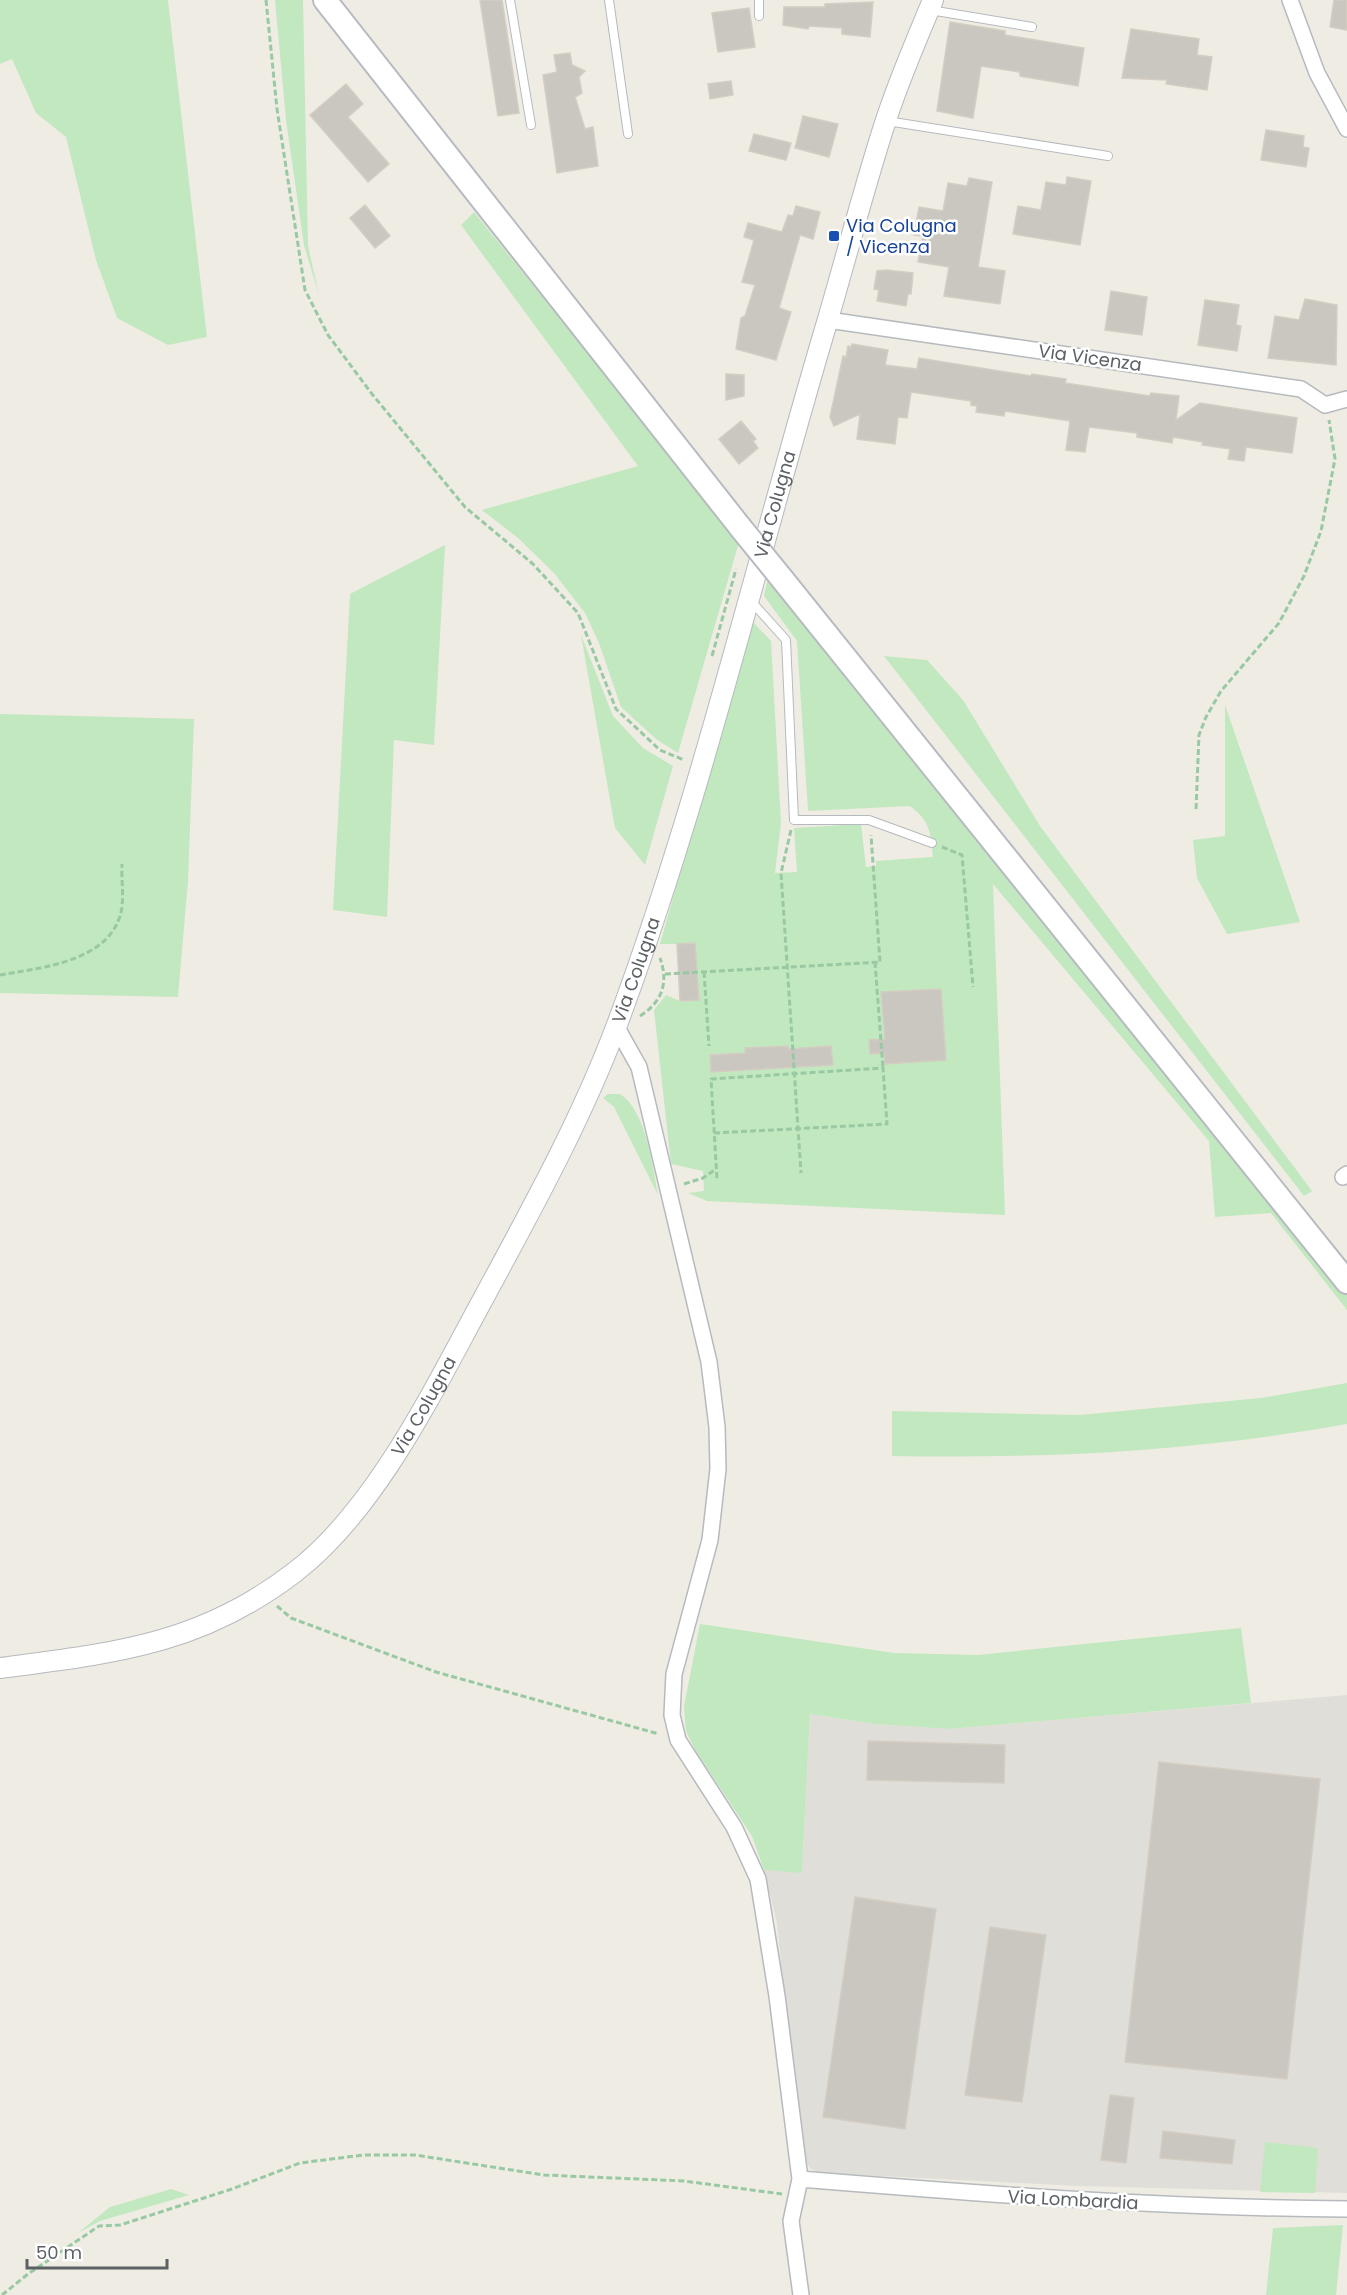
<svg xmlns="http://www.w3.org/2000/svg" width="1347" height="2295" viewBox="0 0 1347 2295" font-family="Poppins,sans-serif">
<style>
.industrial{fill:#e0ded8}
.green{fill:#c2e8bf}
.building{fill:#cac7c1;stroke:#d4cdc2;stroke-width:1.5}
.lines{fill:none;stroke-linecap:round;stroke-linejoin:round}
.service-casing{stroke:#b6babe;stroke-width:10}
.minor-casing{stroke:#b6babe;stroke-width:18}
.tertiary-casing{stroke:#b6babe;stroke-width:22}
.secondary-casing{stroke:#b7bbc1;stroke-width:26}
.path{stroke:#98c9a3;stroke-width:3;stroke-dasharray:6 3;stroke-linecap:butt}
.service{stroke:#fff;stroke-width:8}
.minor{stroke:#fff;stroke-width:15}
.tertiary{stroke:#fff;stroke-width:20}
.secondary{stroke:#fff;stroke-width:22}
.secondary-bridge-casing{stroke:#b7bbc1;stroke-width:26;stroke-linecap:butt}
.secondary-bridge{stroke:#fff;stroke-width:22}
.transit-dot{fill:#1a4fb4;stroke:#fff;stroke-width:2}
.labels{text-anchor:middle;stroke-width:5;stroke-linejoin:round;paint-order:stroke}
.transit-label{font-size:18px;fill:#164399;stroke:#fff;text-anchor:start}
.street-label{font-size:18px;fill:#5c6165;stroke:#fff}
</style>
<rect width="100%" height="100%" fill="#efece4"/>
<!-- industrial -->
<path class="industrial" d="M1347,1695v498l-269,-7 -256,-13 -11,-4 -11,-15 -2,-13 -21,-218 -13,-53 38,2 8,-158 65,10 74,5z"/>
<!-- green -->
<path class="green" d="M0,0h168l39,337 -39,8 -51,-27 -21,-58 -30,-123 -30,-24 -24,-54 -12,5z
M275,0h28l5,246 11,49 -15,-50 -18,-125z
M474,212l265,330 -61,211 -22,-14 -35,-32 -22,-64 -14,-30 -31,-40 -36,-35 -36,-28 156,-44 -177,-241z
M445,545l-11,200 -40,-5 -7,177 -54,-7 17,-316z
M769,573l578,722v15l-76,-97 -56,4 -6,-76 -216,-257 12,331 -298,-14 -19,-8 16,-2 -1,-20 -32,-7 -17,-154 12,-15 14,6 -3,-57h-17l91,-324 20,21 10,182 -6,50 22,-1 -3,-44 67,-4 5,43 10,-1v-5l57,-4c-3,-25 -2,-35 -23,-51l-102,5 -11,-170 -33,-45z
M581,635l32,81 30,32 30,18 -28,99 -30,-37z
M884,656l43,4 36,40 77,126 272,365 -8,5z
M1225,705l75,217 -73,12 -30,-56 -4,-38 32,-4z
M0,714l194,5 -6,162 -10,116 -178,-4z
M608,1094h12c26,16 33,74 38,101l-44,-88 -11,-9z
M1347,1383v41c-151,27 -302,35 -455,32v-45l187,4 182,-17z
M700,1624l194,29 84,2 263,-27 10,75 -302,26 -74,-5 -65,-10 -8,159 -38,-3 -12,-34 -57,-86 -9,-19 -2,-25z
M1265,2142l53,6 -3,45 -55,-1z
M171,2189l18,6 -89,26 -22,12 32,-26z
M1343,2225l-7,70h-70l7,-67z"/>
<!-- building -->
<path class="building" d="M480,0h22l17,113 -21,3z
M1334,0h13v30l-17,-3z
M873,2l-3,35 -28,-3v-6l-33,-2 -1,3 -25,-4 1,-18h41v-3z
M749,8l6,39 -37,5 -6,-39z
M950,22l55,9v4l79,13 -6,38 -58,-10v-4l-39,-6 -8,52 -36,-7z
M1131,29l68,10 -2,16 15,2 -5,33 -41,-6 1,-4 -45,-2z
M570,53l2,12 13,6 -6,6 3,16 -7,4 10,32 8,-2 5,39 -41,7 -14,-98 14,-3 -3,-17z
M731,81l2,14 -23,4 -2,-15z
M346,84l17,20 -15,13 41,47 -21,18 -58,-67z
M803,116l35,8 -9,33 -34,-9z
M1266,130l38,6 -1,11 6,1 -3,19 -45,-7z
M754,134l37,9 -5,17 -37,-9z
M1067,177l24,4 -11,64 -67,-11 5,-28 23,4 5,-28 20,3z
M969,178l23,4 -14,85 27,4 -5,33 -56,-8 5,-29 -31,-5 5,-26 -9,-1 5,-28 24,4 5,-28 19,3z
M365,205l25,31 -15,12 -25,-30z
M796,206l24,6 -7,27 -13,-4 -21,73 12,4 -15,48 -40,-11 5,-31 4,-2 10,-31 -13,-3 12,-42 -10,-3 4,-14 34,9 6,-17 5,1z
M886,270l27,3 -2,21h-3l-2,12 -29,-5 2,-11 -5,-1 3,-18z
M1111,291l36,6 -5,38 -37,-5z
M1305,299l32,6 -1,60 -68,-7 7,-42 24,4z
M1205,300l34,5 -3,20 5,1 -4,25 -39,-6z
M852,344l36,6 -3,15 32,4 2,-11 112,18 1,-2 34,5 -1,4 85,13 1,-3 28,3 -3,24 24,-17 97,15 -5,35 -46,-6 -2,14 -16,-2 2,-10 -28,-4 1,-3 -30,-5 -1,6 -35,-6v-4l-48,-6 -4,25 -19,-2 4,-29 -65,-10 -1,5 -28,-4 1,-6 -6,-1v-4l-60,-9 -4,26 -9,-1 -3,27 -38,-5 3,-25 -26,12 -4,-9 13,-61 3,1 2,-11 3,1z
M726,374l18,1v21l-18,4z
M741,421l15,18 -3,2 5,7 -19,16 -20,-25z
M695,943l4,57 -19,1 -3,-57z
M941,989l5,71 -61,4 -1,-11 -14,1 -1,-14 16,-1 -4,-47z
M788,1046v3l43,-3 2,19 -122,7 -1,-17 35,-2v-5z
M868,1741l137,4 -1,38 -137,-3z
M1159,1762l161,17 -33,300 -162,-17z
M855,1897l81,12 -31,220 -82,-12z
M990,1927l56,8 -24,167 -57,-7z
M1110,2095l24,3 -8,65 -25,-3z
M1163,2131l72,9 -3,24 -72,-6z"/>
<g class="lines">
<!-- service casing -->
<g class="service-casing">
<path id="service" d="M510,0l21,125
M609,0l19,134
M759,0v16
M930,10l102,17
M887,121l221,35
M751,601l35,39 8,180h75l63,23"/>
</g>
<!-- minor casing -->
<g class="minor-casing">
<path id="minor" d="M1290,0l27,73 30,56
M828,320l473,69 24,16 22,-6
M616,1026l23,41 70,295 8,65 1,42 -8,71 -36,134 -2,41 6,25 56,87 24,52 19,117 23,183 -9,42 10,74
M1343,1177l4,-3
M800,2179c182,15 364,29 547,30"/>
</g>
<!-- tertiary casing -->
<g class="tertiary-casing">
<g id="tertiary">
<path id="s1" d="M0,1668c114,-15 200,-23 295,-96 78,-60 134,-173 180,-258 51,-95 105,-190 143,-292 85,-229 140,-469 210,-703 19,-65 36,-131 57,-196 13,-41 31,-82 48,-123"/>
</g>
</g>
<!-- secondary casing -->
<g class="secondary-casing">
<path id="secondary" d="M325,0l415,527
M783,580l564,702"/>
</g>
<!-- path -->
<path class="path" d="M266,0l11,109 28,181 23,45 44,59 93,113 68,57 45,49 38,96 44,41 24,10
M712,656l24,-87
M1196,809l3,-74 7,-18 15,-26 58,-68 25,-47 17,-45 14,-72 -6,-39
M791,830l-10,43 20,300
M942,847l20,8 11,132
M875,962l8,106
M704,972l5,74
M665,974l215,-12 -9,-127
M0,975c40,-7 106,-13 120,-59 5,-15 1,-37 2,-52
M640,1016c22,-14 29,-33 20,-58
M714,1133l173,-9 -4,-56 -172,11 6,100
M684,1184l19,-6 13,-9
M277,1606l14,12 145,54 223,62
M2,2295l26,-21 71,-48 21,-1 112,-36 68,-26 63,-8h52l129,20 140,6 98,13"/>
<!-- service -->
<use href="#service" class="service"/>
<!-- minor -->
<use href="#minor" class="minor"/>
<!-- tertiary -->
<use href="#tertiary" class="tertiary"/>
<!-- secondary -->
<use href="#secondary" class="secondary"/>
<!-- secondary-bridge casing -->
<g class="secondary-bridge-casing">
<path id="secondary-bridge" d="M740,527l43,53"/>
</g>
<!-- secondary-bridge -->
<use href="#secondary-bridge" class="secondary-bridge"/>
</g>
<!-- markers -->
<rect class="transit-dot" x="828" y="230" width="12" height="12" rx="3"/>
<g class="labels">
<!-- transit labels -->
<g class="transit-label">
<text x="846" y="232">Via Colugna<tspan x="846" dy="21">/ Vicenza</tspan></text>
</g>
<!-- street labels -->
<g class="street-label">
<text transform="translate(1090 358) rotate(8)" y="6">Via Vicenza</text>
<text dy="6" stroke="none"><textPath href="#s1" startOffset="1498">Via Colugna</textPath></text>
<text dy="6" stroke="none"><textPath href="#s1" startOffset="1012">Via Colugna</textPath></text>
<text dy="6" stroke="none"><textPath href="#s1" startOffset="526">Via Colugna</textPath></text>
<text transform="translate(1073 2200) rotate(3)" y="6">Via Lombardia</text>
</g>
</g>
<!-- scale -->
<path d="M27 2259v9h140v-9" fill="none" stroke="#5c6165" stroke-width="3"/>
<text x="36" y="2259" font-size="18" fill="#5c6165" stroke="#ffffff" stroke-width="4.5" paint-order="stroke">50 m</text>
</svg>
